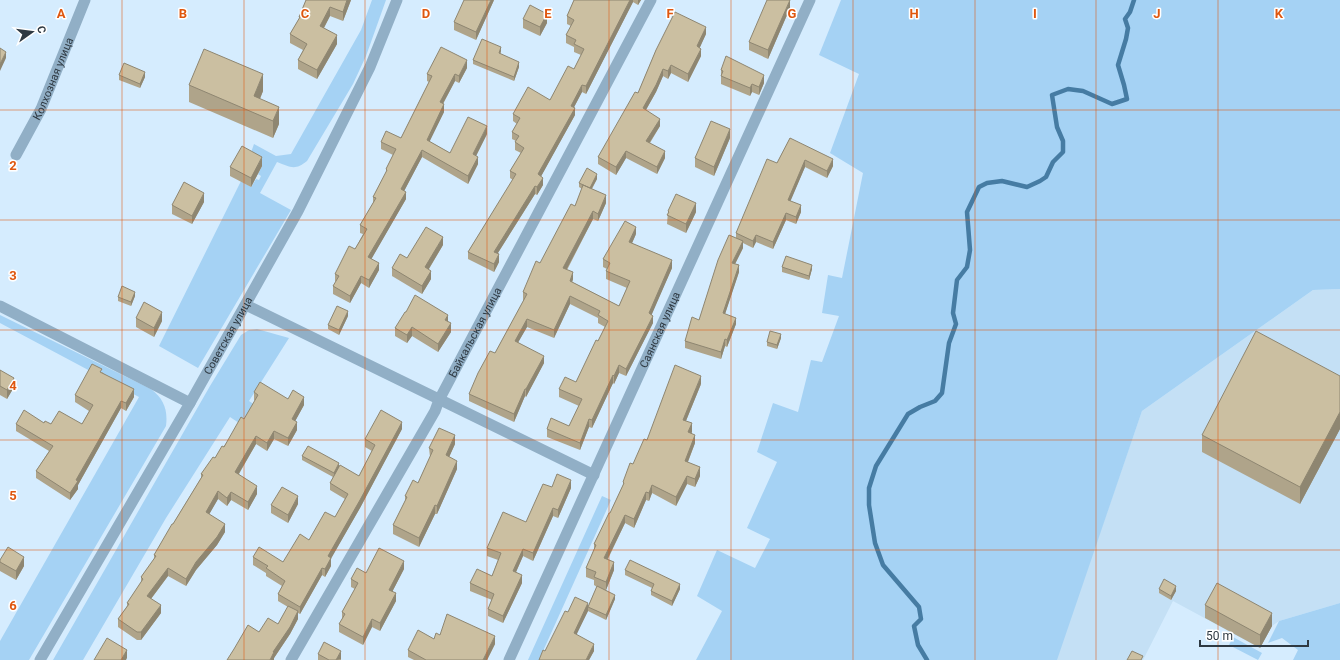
<svg xmlns="http://www.w3.org/2000/svg" width="1340" height="660" viewBox="0 0 1340 660" font-family="Roboto,sans-serif">
<style>
.built{fill:#c4e0f5}
.green{fill:#a5d2f4}
.lines{fill:none;stroke-linecap:round;stroke-linejoin:round}
.stream{stroke:#467ca3;stroke-width:4.5}
.minor{stroke:#91afc6;stroke-width:11}
.wall{fill:#afa48a}
.shaded-wall{fill:#8e8671}
.building{fill:#cbbfa1;stroke:#8e8671}
.grid{fill:none;stroke:#df570f;stroke-width:1;stroke-opacity:0.55}
.labels{text-anchor:middle;stroke-width:3;stroke-linejoin:round;paint-order:stroke}
.street-label{font-size:11px;fill:#2e3942;stroke:#fff}
.grid-label{font-size:13px;text-anchor:middle;font-weight:bold;fill:#df570f;stroke:#fff;stroke-width:3;stroke-linejoin:round;paint-order:stroke}
</style>
<rect width="100%" height="100%" fill="#d5ecfe"/>
<!-- built -->
<path class="built" d="M1340,289v314l-61,18 -7,5 -12,22 -87,-47 -30,59h-87l86,-249 171,-121z"/>
<!-- green -->
<path class="green" d="M372,0h14l-20,56 -13,28 -46,77c-12,10 -17,6 -30,1l-17,31 31,17 -93,158 -39,-22 82,-165 10,6 5,-8 3,1 2,-4 -3,-2 4,-8 -13,-8 5,-14 22,12 15,-2 70,-124z
M841,0h499v289l-27,1 -171,121 -85,249h-361l26,-49 -25,-15 20,-46 38,18 15,-29 -23,-11 30,-66 -20,-10 16,-49 25,9 13,-52 11,2 17,-46 -17,-3 6,-38 14,3 21,-105 -33,-20 29,-79 -40,-19z
M0,315l151,74c13,10 17,21 15,37l-137,234h-29v-19l139,-244 -139,-74z
M257,329l32,9 -40,63 6,4 -13,20 -12,-8 -64,101 -83,142h-30l157,-274 31,-51 8,-5z
M602,496l9,4 -72,160h-11z
M1340,603v57h-47l5,-10 -16,-12 -14,5 11,-22z
M1233,637l29,16 -4,7 -29,-15z"/>
<g class="lines">
<!-- stream -->
<path class="stream" d="M927,660l-9,-15 -4,-19 7,-7 -2,-12 -36,-42 -8,-22 -6,-38v-17l7,-22 32,-52 12,-7 15,-6 7,-8 7,-50 7,-19 -3,-11 4,-33 10,-13 3,-17 -3,-38 12,-25 8,-4 15,-2 25,6 13,-6 6,-4 7,-15 10,-10v-11l-6,-14 -5,-32 16,-6 15,2 29,13 15,-5 -3,-14 -6,-20 8,-26 2,-11 -3,-9 5,-7 4,-12"/>
<!-- minor -->
<g class="minor">
<path id="s1" d="M16,155l25,-46 44,-109"/>
<path d="M246,305l348,170"/>
<path d="M0,306l190,97"/>
<path id="s2" d="M40,660l150,-257 108,-192 72,-144 27,-67"/>
<path id="s3" d="M291,660l144,-249 4,-11 212,-400"/>
<path id="s4" d="M509,660l301,-660"/>
</g>
</g>
<!-- wall -->
<path class="wall" d="M306,0h45l-8,21 -13,-5 -6,12 13,16 -20,35 -19,-10v-9l5,-10 -13,-7v-9l9,-15v-2z
M494,0l-18,40 -22,-10v-8z
M574,0h67l-3,5 -5,-3 -47,92 -4,-2 -8,15 1,8 -34,61 2,9 -6,10 -2,-1 -37,59 1,9 -5,10 -26,-13v-7l45,-72 -3,-2v-7l11,-18 -6,-3v-8l1,-1 -4,-2v-7l5,-8 -4,-3v-7l37,-14 24,-31 7,-14 -7,-3v-5l-8,-4v-8l5,-9 -4,-2v-8z
M790,8l-22,51 -19,-9v-8z
M523,19l24,4 -7,13 -17,-8z
M706,34l-7,14 2,8 -13,26 -17,-9 -3,6 -5,-3 -7,16 -10,18 14,16 -10,17 15,15 -8,16 -31,-16 -10,17 -18,-11v-7l40,-64 18,-43z
M501,51l-1,3 19,13 -5,14 -41,-17v-4z
M467,68l-8,15 -4,-2 -12,23 1,8 -15,29 21,12 37,-19 -11,22 2,8 -10,20 -46,-27 -18,34 2,8 -35,60 8,11 -10,18 -8,-5 -11,20 -17,-9v-8l3,-4 -1,-1v-7l20,-25 8,-15 -3,-1v-8l13,-22v-6l13,-24v-4l7,-14 -12,-6v-7l20,-4 28,-56 -2,-1v-7z
M721,70l43,13 -5,12 -7,-3 -2,4 -29,-12z
M119,75l26,2 -5,11 -21,-8z
M189,85l74,6 -3,8 19,25 -6,14 -84,-36z
M730,138l-16,38 -19,-9v-9z
M790,138l43,28 -6,12 -22,-11 -15,34 11,11 -5,12 -10,-4 -13,29 -17,-7 -3,6 -10,-5v5l-8,16 4,8 -14,42 11,10 -9,23 -2,-1 -4,13 -36,-11v-7l14,-21 37,-82v-5l41,-70z
M262,166l-11,21 -21,-11v-9z
M597,179l-5,10 14,14 -8,18 -5,-2 -26,51 6,9 -1,3 47,24 8,-18 -21,-9v-8l1,-2 -4,-2v-8l33,-25 -4,9 40,25 -21,47 2,8 -27,53 -7,-3 -5,11 -1,-1 -21,45 -3,-1 -9,23 -33,-13v-8l22,-3 10,-20 -20,-9v-8l17,-7 22,-41 7,-14 -7,-4v-5l-28,-14 -16,34 -27,-11 -9,15 26,21 -18,34 -1,-1 -11,26 -45,-21v-7l26,-41 29,-53h-1v-8l52,-86 7,-17 -3,-2v-4z
M204,202l-12,22 -20,-10v-9z
M668,211l28,1 -10,21 -19,-9z
M443,245l-14,24 2,10 -9,15 -30,-18v-8l15,-10z
M782,267l30,2 -3,11 -27,-8z
M135,296l-4,10 -13,-5v-4z
M348,316l-9,19 -11,-6v-4z
M136,318l26,3 -8,16 -18,-10z
M448,322l3,10 -13,20 -26,-16 -5,7 -12,-7v-8z
M781,338l-4,11 -10,-3v-4z
M0,370l14,17 -7,12 -7,-4z
M102,372l32,25 -8,14 -5,-3 -43,77v4l-8,11 -34,-22v-7l13,-20 -33,-20v-7h66l7,-13 -14,-9v-7z
M1340,376v53l-40,75 -98,-52v-17z
M701,384l-15,37 6,11 -1,1 4,10 -7,19 12,14 -5,11 -8,-3 -11,22 -24,-13 -3,8 -3,-1 -12,28 -9,-5 -17,36 6,11 -8,20 9,9 -9,21 -18,-9 -12,23 18,17 -5,9h-50l6,-9 23,-39 20,-6 9,-19 -3,-2v-5l-8,-3v-9l8,-19v-5l16,-31 13,-28v-3l24,-42z
M254,392l34,7 16,6 -9,16 2,9 -9,16 -14,-7 -7,12 -11,-7 -17,30 18,20 -9,16 -17,-10 -4,6 -9,-7 -9,15 16,18 -8,13 -21,25 -10,16 -18,-10 -17,23 10,14 -20,27h-4l-19,-13v-8l9,-13v-3l14,-20v-6l13,-17v-5l47,-77v-4l14,-16 29,-39 11,-18 -1,-1z
M402,429l-42,79 -29,50v8l-6,11 -3,-2 -22,39 -2,-1v6l-8,15 -16,24v2l-15,-28 19,-8 10,-17 -10,-6v-7l4,-8 -16,-10v-3l-13,-8v-8l30,5 52,-45 10,-18 -15,-9v-7l3,-6 -31,-17v-4l37,11 20,9 13,-25 -7,-4v-8z
M455,444l-6,13 8,12 -20,45h-2l-16,33 -26,-13v-9l12,-24v-5l13,-13 12,-26 -1,-9z
M552,487l19,1 -13,30 -5,-2 -20,45 -10,-5 -7,16 6,11 -19,40 -15,-7v-7l4,-9 -22,-9v-8l22,-7 6,-16 -11,-4v-8l39,-26z
M298,504l-10,19 -17,-10v-8z
M0,560l24,6 -8,14 -16,-9z
M404,569l-12,23 4,9 -16,30 -8,-4 -9,18 -24,-13v-8l3,-5v-7l13,-23 -4,-2v-8l15,-6z
M625,570l55,19 -8,17 -21,-11v-4l1,-3 -27,-13z
M1159,589l17,2 -5,9 -12,-7z
M1205,605l67,21 -12,22 -55,-30z
M440,635l55,9 -8,16h-73l-6,-3v-7l26,-11z
M318,654l23,5v1h-23z"/>
<!-- shaded-wall -->
<path class="shaded-wall" d="M347,0h4l-8,21v-9z
M491,0h3l-18,40v-8z
M630,0h3v2l-47,92v-8z
M638,0h3l-3,5z
M790,0v8l-22,51v-9z
M330,7v9l-10,19v-9z
M547,14v9l-7,13v-9z
M706,27v7l-9,20v-8z
M337,35v9l-20,35v-9z
M501,47v4l-2,7v-5z
M701,49v7l-13,26v-8z
M6,52v6l-6,13v-7z
M467,60v8l-8,15v-7z
M519,62v5l-5,14v-4z
M671,65v8l-3,6v-8z
M663,69v7l-7,16 -13,23v-7z
M145,72v5l-5,11v-4z
M263,74v17l-9,22v-17z
M455,74v7l-15,28v-7z
M764,75v8l-5,12v-8z
M752,84v8l-2,4v-8z
M582,85v7l-11,21v-7z
M444,104v8l-17,35v-7z
M279,107v17l-6,14v-17z
M575,108v7l-37,67v-8z
M660,119v7l-14,22v-7z
M487,126v8l-14,28v-8z
M730,129v9l-16,38v-9z
M422,150v7l-21,40v-8z
M626,151v7l-10,17v-8z
M665,151v7l-8,16v-7z
M262,157v9l-11,21v-9z
M478,157v7l-10,20v-8z
M833,159v7l-6,12v-7z
M805,160v7l-17,40v-7z
M597,174v5l-8,14v-4z
M543,178v7l-6,10v-8z
M535,186v8l-41,65v-7z
M406,192v7l-38,66v-8z
M204,193v9l-12,22v-8z
M606,195v8l-8,18v-7z
M696,203v9l-10,21v-9z
M801,205v7l-5,12v-7z
M593,211v8l-30,57v-8z
M786,213v7l-13,29v-7z
M636,227v7l-7,16v-8z
M756,235v7l-3,6v-7z
M443,237v8l-18,30v-8z
M743,241v7l-11,22v-7z
M499,254v8l-5,10v-8z
M672,260v8l-23,53v-8z
M379,263v7l-10,18v-8z
M739,265v7l-16,48v-7z
M812,265v4l-3,11v-4z
M431,271v8l-9,15v-8z
M573,272v7l-3,10v-8z
M361,276v7l-11,20v-7z
M135,292v4l-4,10v-4z
M570,296v8l-16,34v-8z
M348,311v5l-9,19v-5z
M162,312v9l-8,16v-9z
M448,315v8l-3,-3z
M653,316v7l-27,53v-7z
M736,318v6l-9,23v-7z
M527,319v8l-12,21v-7z
M451,323v9l-13,20v-8z
M412,327v9l-5,7v-8z
M781,334v4l-4,11v-4z
M725,339v7l-4,13v-7z
M544,356v7l-18,34v-8z
M619,365v8l-5,11v-8z
M613,375v8l-21,45v-8z
M701,376v8l-18,44v-8z
M14,378v9l-7,12v-9z
M134,389v8l-8,14v-8z
M525,389v7l-11,26v-8z
M304,397v8l-12,22v-8z
M121,401v7l-43,77v4l-8,11v-7l6,-13z
M1340,412v17l-40,75v-17z
M589,419v8l-9,23v-7z
M297,422v8l-9,16v-8z
M402,422v7l-42,79 -32,56v-8z
M692,423v9l-4,9v-9z
M274,431v8l-7,12v-8z
M455,435v9l-9,20v-9z
M695,435v8l-10,26v-8z
M256,436v8l-21,36v-8z
M457,461v8l-20,45v-8z
M339,463v4l-5,10v-4z
M700,467v9l-5,11v-8z
M687,476v8l-11,22v-9z
M571,480v8l-13,30v-8z
M652,485v8l-3,8v-8z
M257,486v8l-9,16v-8z
M218,491v8l-12,21v-8z
M231,492v8l-4,6v-8z
M646,492v8l-12,28v-9z
M298,496v8l-10,19v-8z
M435,505v9l-16,33v-9z
M553,508v8l-20,45v-8z
M625,515v8l-21,43v-8z
M225,524v8l-8,13 -21,25 -10,16v-7l10,-17z
M523,549v7l-10,23v-8z
M24,557v9l-8,14v-9z
M331,558v8l-6,11v-8z
M404,561v8l-15,29v-8z
M614,562v8l-8,20v-8z
M168,568v8l-21,28v-8z
M322,568v7l-22,39v-7z
M522,575v8l-19,40v-7z
M680,584v5l-8,17v-5z
M1176,586v5l-5,9v-4z
M396,593v8l-16,30v-8z
M615,595v4l-9,21v-5z
M588,603v8l-14,29v-7z
M161,605v8l-20,27v-8z
M298,611v8l-8,15 -16,24v2h-4l3,-8z
M1272,613v13l-12,22v-13z
M372,619v8l-9,18v-8z
M495,636v8l-8,16h-4z
M594,644v7l-5,9h-3z
M127,650v8l-1,2h-5z
M341,651v8l-5,1z"/>
<!-- building -->
<path class="building" d="M306,0h41l-4,12 -13,-5 -10,19 17,9 -20,35 -19,-10 9,-16 -17,-10 10,-17h-1z
M464,0h27l-15,32 -22,-10z
M574,0h56l-44,86 -4,-1 -11,21 4,2 -37,66 5,4 -6,9 -2,-1 -41,66 5,2 -5,10 -26,-12 48,-78 -6,-3 14,-23 -9,-6 4,-6 -7,-4 8,-14 -7,-4 15,-27 22,13 18,-34 6,3 10,-20 -10,-5 2,-4 -10,-5 8,-15 -7,-4z
M767,0h23l-22,50 -19,-8z
M530,5l17,9 -7,13 -17,-8z
M675,12l31,15 -9,19 4,3 -13,25 -17,-9 -3,6 -5,-2 -7,16 -13,23 17,11 -14,22 19,10 -8,16 -31,-16 -10,16 -18,-10 37,-65 3,1 18,-43z
M482,39l19,8 -2,6 20,9 -5,15 -41,-17z
M441,47l26,13 -8,16 -4,-2 -15,28 4,2 -17,36 23,13 18,-36 19,9 -14,28 5,3 -10,19 -46,-26 -21,39 5,3 -38,65 11,6 -10,17 -8,-4 -11,20 -17,-10 6,-10 -4,-2 14,-28 6,3 12,-20 -7,-4 16,-27 -3,-1 14,-27 -1,-1 10,-20 -15,-7 5,-11 15,7 31,-62 -5,-2z
M0,48l6,4 -6,12z
M204,49l59,25 -9,22 25,11 -6,14 -84,-36z
M726,56l38,19 -5,12 -7,-3 -2,4 -29,-12 2,-5 -2,-1z
M124,63l21,9 -5,12 -21,-9z
M711,121l19,8 -16,38 -19,-9z
M790,138l43,21 -6,12 -22,-11 -17,40 13,5 -5,12 -10,-4 -13,29 -17,-7 -3,6 -17,-8 31,-74 10,4z
M242,146l20,11 -11,21 -21,-11z
M587,168l10,6 -7,14 -11,-5z
M184,182l20,11 -12,23 -20,-11z
M583,185l23,10 -8,19 -5,-3 -30,57 10,4 -3,9 49,25 11,-25 -24,-10 4,-8 -7,-4 22,-38 11,6 -7,15 43,18 -23,53 4,3 -27,53 -7,-4 -5,11 -1,-1 -21,45 -3,-1 -9,24 -33,-14 4,-11 18,8 13,-27 -23,-10 6,-12 11,5 20,-42 2,1 10,-20 -10,-6 2,-4 -30,-15 -16,34 -27,-11 -12,22 29,15 -18,33h-1l-11,25 -45,-20 9,-21 12,-22 5,2 32,-59 -4,-2 13,-31 4,2 31,-59 4,2z
M676,194l20,9 -10,21 -19,-9 2,-3 -1,-1z
M426,227l17,10 -18,30 6,4 -9,15 -30,-18 8,-14 7,4z
M729,235l14,6 -11,22 7,2 -16,48 13,5 -9,22 -2,-1 -4,13 -36,-11 7,-24 7,3 19,-60z
M786,256l26,9 -3,11 -27,-9z
M122,286l13,6 -4,10 -13,-5z
M415,295l33,20 -3,5 6,3 -13,21 -26,-17 -5,8 -12,-7 10,-16h1z
M144,302l18,10 -8,16 -18,-10z
M337,306l11,5 -9,19 -11,-5z
M770,331l11,3 -4,11 -10,-3z
M1256,331l84,45v36l-40,75 -98,-52z
M92,364l10,5 -2,3 34,17 -8,14 -5,-2 -45,79 2,1 -8,12 -34,-22 17,-25 -37,-22 8,-14 20,13 1,-2 6,3 8,-13 23,13 11,-19 -18,-10z
M675,365l26,11 -18,44 9,3 -4,9 7,3 -10,26 15,6 -5,12 -8,-3 -11,21 -24,-12 -3,8 -3,-1 -12,27 -9,-4 -21,43 10,4 -8,20 -12,-5 2,-5 -10,-4 10,-23 -2,-1 15,-31h1l14,-30 -1,-1 7,-19 3,1 11,-25 3,1z
M0,370l14,8 -7,12 -7,-4z
M260,382l28,17 5,-9 11,7 -12,22 5,3 -9,16 -14,-7 -7,12 -11,-7 -21,36 22,14 -9,16 -17,-10 -4,6 -9,-7 -12,21 19,12 -8,13 -21,25 -10,17 -18,-11 -21,28 14,9 -20,27h-4l-19,-13 11,-15 -2,-1 16,-24 -2,-2 15,-21 -2,-1 18,-31h1l30,-49 -2,-1 12,-17 2,1 7,-12 2,1 17,-30 3,2 14,-24 -4,-3z
M381,410l21,12 -42,78 -32,56 3,2 -6,11 -3,-1 -22,39 -22,-13 7,-13 -19,-13 2,-2 -15,-9 6,-10 24,15 17,-28 9,6 16,-28 10,5 13,-23 -18,-11 10,-18 19,11 16,-31 -10,-6z
M439,428l16,7 -9,20 11,6 -20,45 -2,-1 -16,33 -26,-13 14,-28 -2,-1 8,-16 5,3 15,-33 -4,-2z
M308,446l31,17 -5,10 -32,-17z
M557,474l14,6 -13,30 -5,-2 -20,45 -10,-4 -10,22 9,4 -19,41 -15,-7 6,-15 -24,-11 7,-14 15,7 9,-23 -14,-5 16,-36 23,10 17,-38 9,3z
M282,487l16,9 -10,19 -17,-10z
M8,547l16,10 -8,14 -16,-9v-2z
M379,548l25,13 -15,29 7,3 -16,30 -8,-4 -9,18 -24,-13 6,-10 -3,-2 16,-29 -7,-4 6,-11 9,5z
M630,560l50,24 -8,17 -21,-10 3,-7 -29,-14z
M1164,579l12,7 -5,10 -12,-7z
M1217,583l55,30 -12,22 -55,-30z
M597,586l18,9 -9,20 -18,-8z
M575,597l13,6 -14,30 20,11 -8,16h-47l4,-10 2,1 20,-40 3,1z
M288,606l10,5 -8,16 -17,25h1l-4,8h-43l7,-11 14,-24 11,7 9,-14 10,6z
M447,614l48,22 -12,24h-57l-18,-10 10,-20 16,9 2,-6 4,2z
M107,638l20,12 -6,10h-27z
M324,642l17,9 -5,9h-7l-11,-6z
M1132,651l11,5 -2,4h-14z"/>
<!-- grid -->
<path class="grid" d="M122,0v660M244,0v660M365,0v660M487,0v660M609,0v660M731,0v660M853,0v660M975,0v660M1096,0v660M1218,0v660M0,110h1340M0,220h1340M0,330h1340M0,440h1340M0,550h1340"/>
<g class="labels">
<!-- street labels -->
<g class="street-label">
<text dy="4" stroke="none"><textPath href="#s1" startOffset="85">Колхозная улица</textPath></text>
<text dy="4" stroke="none"><textPath href="#s4" startOffset="363">Саянская улица</textPath></text>
<text dy="4" stroke="none"><textPath href="#s3" startOffset="376">Байкальская улица</textPath></text>
<text dy="4" stroke="none"><textPath href="#s2" startOffset="375">Советская улица</textPath></text>
</g>
</g>
<g class="grid-label">
<text x="61" y="18">A</text>
<text x="183" y="18">B</text>
<text x="305" y="18">C</text>
<text x="426" y="18">D</text>
<text x="548" y="18">E</text>
<text x="670" y="18">F</text>
<text x="792" y="18">G</text>
<text x="914" y="18">H</text>
<text x="1035" y="18">I</text>
<text x="1157" y="18">J</text>
<text x="1279" y="18">K</text>
<text x="13" y="170">2</text>
<text x="13" y="280">3</text>
<text x="13" y="390">4</text>
<text x="13" y="500">5</text>
<text x="13" y="610">6</text>
</g>
<!-- north arrow -->
<g transform="translate(32 32) rotate(76)" stroke="#ffffff" stroke-width="3" paint-order="stroke">
<path d="M0-3L7 15L0 10L-7 15Z" fill="#2e3942"/>
<text y="-6" font-size="11" font-weight="bold" text-anchor="middle" fill="#2e3942">С</text>
</g>
<!-- scale -->
<path d="M1200 640v6h108v-6" fill="none" stroke="#2e3942" stroke-width="2"/>
<text x="1206" y="640" font-size="12" fill="#2e3942" stroke="#ffffff" stroke-width="3" paint-order="stroke">50 m</text>
</svg>
